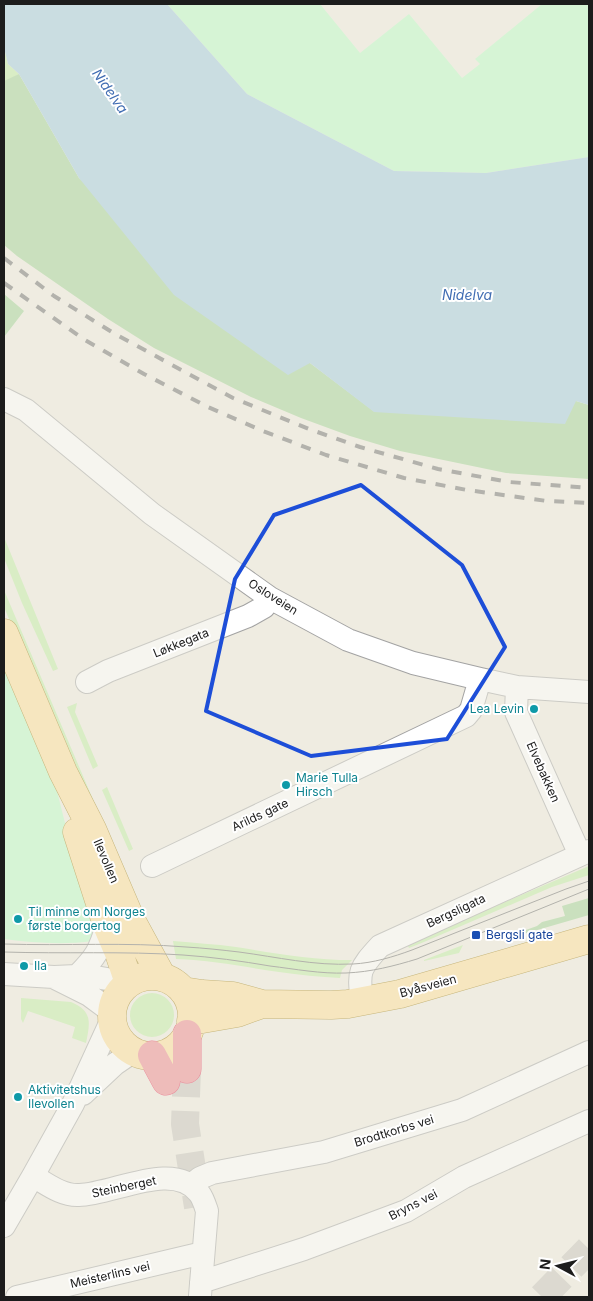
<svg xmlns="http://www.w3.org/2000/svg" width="593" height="1301" viewBox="0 0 593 1301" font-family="Inter,sans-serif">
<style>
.grass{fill:#bfeda2}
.forest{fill:#9ed192}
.park{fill:#b9fdc6}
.water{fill:#9ecae0}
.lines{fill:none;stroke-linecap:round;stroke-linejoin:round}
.highway-tunnel{stroke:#c5c2ba;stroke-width:28;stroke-dasharray:28 14;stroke-linecap:butt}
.minor-casing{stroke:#a3a3a3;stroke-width:24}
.major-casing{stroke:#957400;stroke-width:29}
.highway-casing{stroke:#e41647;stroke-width:29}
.minor{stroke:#fff;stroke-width:22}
.major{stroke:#ffdd96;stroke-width:28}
.highway{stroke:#ed828a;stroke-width:28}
.tram{stroke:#6a6a6a;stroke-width:1}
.rail{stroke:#6a6a6a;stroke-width:4;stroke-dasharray:10 10;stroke-linecap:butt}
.marked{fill:none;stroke:#1d4ed8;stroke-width:4;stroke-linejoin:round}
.culture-dot{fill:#0f9aa8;stroke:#fff;stroke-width:2}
.transit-dot{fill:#1a4fb4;stroke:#fff;stroke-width:2}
.labels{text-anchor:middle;stroke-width:4;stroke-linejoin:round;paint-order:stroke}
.street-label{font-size:12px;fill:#1c1c1c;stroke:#fff}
.culture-label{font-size:12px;fill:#0d838f;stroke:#fff;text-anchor:start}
.transit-label{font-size:12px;fill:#164399;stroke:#fff;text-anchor:start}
.water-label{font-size:14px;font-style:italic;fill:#426eb3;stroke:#fff}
</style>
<rect width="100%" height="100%" fill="#efece1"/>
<!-- grass -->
<path class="grass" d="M4,48l4,16 11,10 -15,9z
M4,537l54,132 -5,2 -31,-68 -18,-45z
M4,590l113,266 -7,3 -106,-252z
M77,703l-2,9 23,54 -5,3 -26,-62z
M107,787l26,62 -4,2 -27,-61z
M589,866v9l-37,12 -128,55 -15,6 -2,-4z
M173,941c21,2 42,3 63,6 38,6 76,13 116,13l-10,10 -2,8c-20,-1 -41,-3 -61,-6 -35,-5 -67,-12 -103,-13z
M463,945l-4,8 -35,8v-1z
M130 1015a22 22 0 1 1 44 0a22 22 0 1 1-44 0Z
M21,998l50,4c22,9 19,21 15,41l-14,-5 3,-11 -47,-16 -5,12 -2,-4z"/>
<!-- forest -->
<path class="forest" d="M19,74l60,104 231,185 65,49 201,-11 13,4v74l-83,-6 -106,-22 -50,-15 -49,-18 -50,-21 -97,-49 -46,-29 -91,-63 -13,-11v-164z
M4,294l20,17 -20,26z
M589,898v17l-83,24 3,-3 28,-10 5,-4 23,-6 -3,-10z"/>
<!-- park -->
<path class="park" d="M167,4h153l40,49 49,-39 53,64 18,-14 -5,-5 67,-55h47v153l-103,16 -92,-2 -147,-77z
M4,657l51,126 15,60 25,81 -2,17c-29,4 -60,2 -89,-2z"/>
<!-- water -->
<path class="water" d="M4,4h163l80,90 147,77 92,2 103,-16v248l-13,-4 -11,23 -191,-12 -64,-49 -22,12 -114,-80 -95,-117 -60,-104 -11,-10 -4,-16z"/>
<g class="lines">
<!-- highway-tunnel -->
<path class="highway-tunnel" d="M187,1069l-2,55 13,83
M542,1297l47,-48"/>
<!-- minor casing -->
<g class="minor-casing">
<path id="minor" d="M4,399l22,11 126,104 118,84 78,42 65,23 67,16 37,8 72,5
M87,682l21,-11 140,-55 16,-9 6,-9
M517,687l-1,25 64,143
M152,866l314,-150 5,-6 9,-31
M4,974l50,3 23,-1h13l39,7
M77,976c19,-19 23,-26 30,-51
M57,979l32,16 23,17
M362,1002c-4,-31 -3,-33 18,-56l209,-95
M83,1094l32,-30 19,-13
M33,1176c14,8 29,20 46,19 33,0 95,-36 120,-2 4,5 6,12 8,18l-7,85
M191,1185l9,-7 12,-5 112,-21 138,-42 127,-58
M4,1226l29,-50 40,-72 39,-85
M201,1282l103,-33 102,-38 58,-34 125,-56
M17,1297l186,-44"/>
</g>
<!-- major casing -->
<g class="major-casing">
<path id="major" d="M4,633l59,139 29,57 39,91 31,57
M77,832l30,93 12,28 10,30
M112 1016a40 40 0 1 1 80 0a40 40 0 1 1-80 0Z
M183,991l19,3 31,2 29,8 69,1 17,-1 52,-10 189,-55
M191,1021l46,-8 25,-9"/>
</g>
<!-- highway casing -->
<g class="highway-casing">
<path id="highway" d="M152,1055l14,26
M187,1069v-35"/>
</g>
<!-- minor -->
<use href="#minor" class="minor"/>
<!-- major -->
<use href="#major" class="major"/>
<!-- highway -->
<use href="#highway" class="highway"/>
<!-- tram -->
<path class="tram" d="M4,944c61,2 122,-2 182,3 18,1 36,3 53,5 38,5 75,14 114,12 20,-1 40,-7 59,-14l154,-61 23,-8
M4,952c59,2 120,-1 179,3 29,2 58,6 87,11 25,3 51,8 76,7 25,-1 48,-7 71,-14l172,-70"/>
<!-- rail -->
<path class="rail" d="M4,258l50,38 61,38 118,64 76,31 51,18 78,22 71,13 80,6
M4,283l81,57 59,34 64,33 55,24 63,24 78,23 63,12 80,11 42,2"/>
</g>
<!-- marked area -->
<path d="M0 0H593V1301H0ZM361,485l101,80 43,82 -58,92 -136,17 -105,-45 29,-132 39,-64z" fill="#efece1" fill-opacity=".55" fill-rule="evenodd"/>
<path class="marked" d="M361,485l101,80 43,82 -58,92 -136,17 -105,-45 29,-132 39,-64z"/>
<!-- markers -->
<g class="culture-dot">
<circle cx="534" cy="709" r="5"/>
<circle cx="286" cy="785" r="5"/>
<circle cx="18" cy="919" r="5"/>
<circle cx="24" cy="966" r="5"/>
<circle cx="18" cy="1097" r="5"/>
</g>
<rect class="transit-dot" x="471" y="930" width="10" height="10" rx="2.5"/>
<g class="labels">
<!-- street labels -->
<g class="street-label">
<text transform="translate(273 597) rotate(32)" y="4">Osloveien</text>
<text transform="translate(181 643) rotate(-22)" y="4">Løkkegata</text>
<text transform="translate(543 772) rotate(66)" y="4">Elvebakken</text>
<text transform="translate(260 815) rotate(-25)" y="4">Arilds gate</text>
<text transform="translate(106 861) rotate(67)" y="4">Ilevollen</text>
<text transform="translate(456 911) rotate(-25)" y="4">Bergsligata</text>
<text transform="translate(428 986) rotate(-15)" y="4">Byåsveien</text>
<text transform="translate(394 1131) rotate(-17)" y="4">Brodtkorbs vei</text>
<text transform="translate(124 1187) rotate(-12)" y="4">Steinberget</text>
<text transform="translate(413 1205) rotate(-27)" y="4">Bryns vei</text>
<text transform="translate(110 1275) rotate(-13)" y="4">Meisterlins vei</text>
</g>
<!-- culture labels -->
<g class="culture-label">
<text x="524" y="713" text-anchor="end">Lea Levin</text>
<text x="296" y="782">Marie Tulla<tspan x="296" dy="14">Hirsch</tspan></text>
<text x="28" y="916">Til minne om Norges<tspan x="28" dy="14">første borgertog</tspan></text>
<text x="34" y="970">Ila</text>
<text x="28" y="1094">Aktivitetshus<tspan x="28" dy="14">Ilevollen</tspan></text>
</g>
<!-- transit labels -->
<g class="transit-label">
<text x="486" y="939">Bergsli gate</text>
</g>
<!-- water labels -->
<g class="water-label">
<text transform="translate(110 91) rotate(55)" y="5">Nidelva</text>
<text x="467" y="300">Nidelva</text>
</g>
</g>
<!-- border -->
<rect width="593" height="1301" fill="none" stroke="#1c1c1c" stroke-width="10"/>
<!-- north arrow -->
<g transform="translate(558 1266) rotate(277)" stroke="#ffffff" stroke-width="4" paint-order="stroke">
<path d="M0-4L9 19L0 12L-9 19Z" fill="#1c1c1c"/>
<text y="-8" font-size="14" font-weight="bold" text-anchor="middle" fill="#1c1c1c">N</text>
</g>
</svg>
